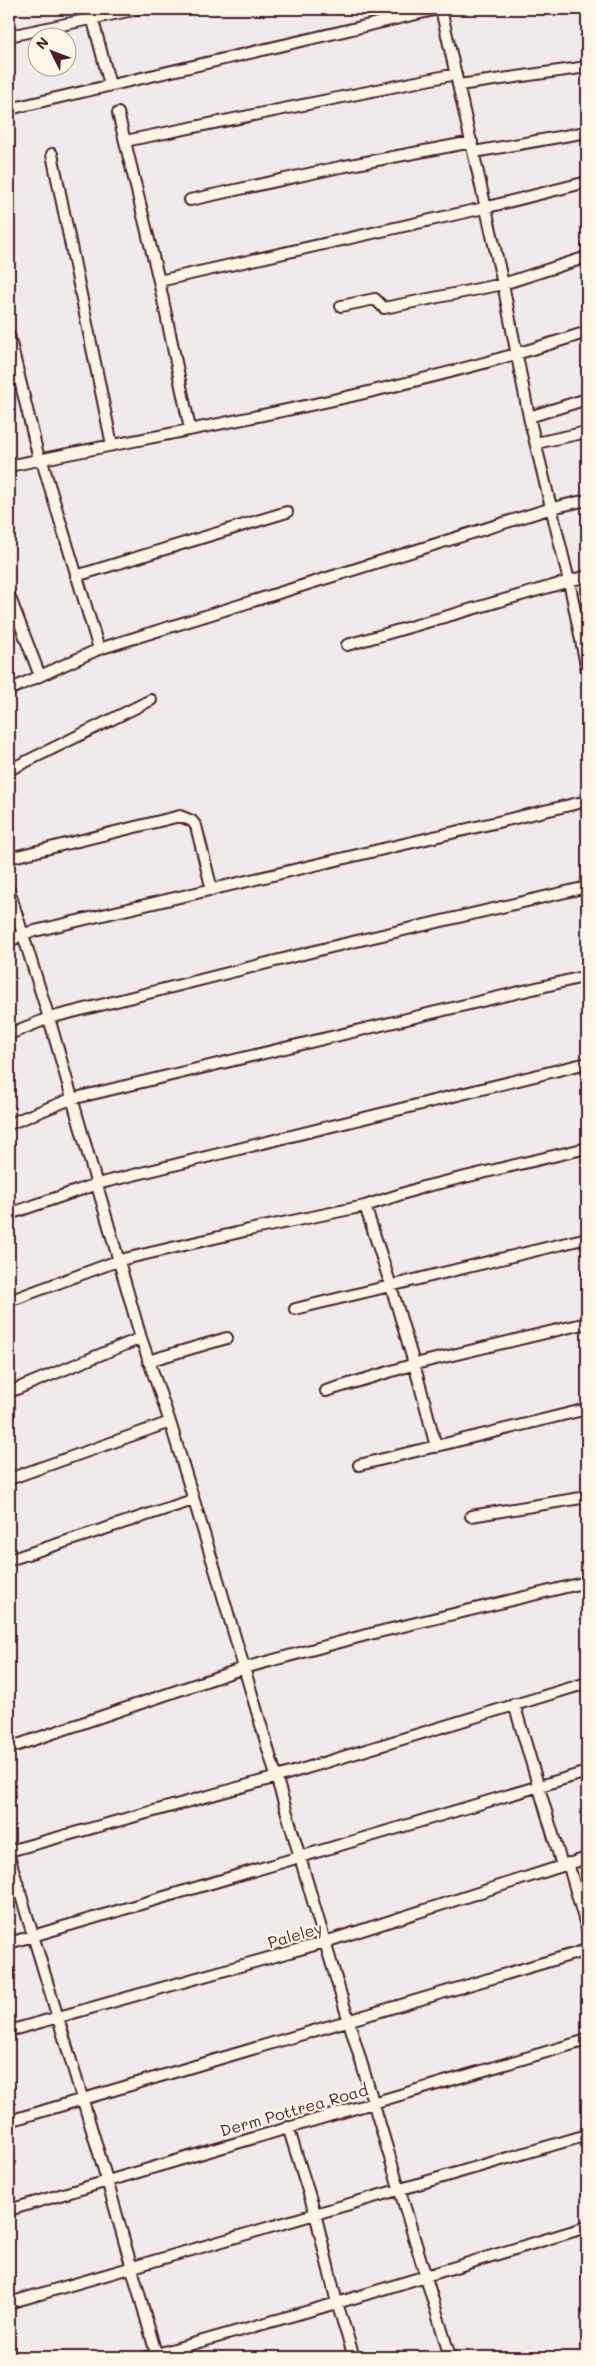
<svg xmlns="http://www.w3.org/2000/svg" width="596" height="2366" viewBox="0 0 596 2366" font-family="Mali,sans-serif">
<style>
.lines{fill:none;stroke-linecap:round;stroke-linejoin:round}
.minor-casing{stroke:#4a1f2b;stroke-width:14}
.minor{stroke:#fcf5e5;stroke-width:10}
.labels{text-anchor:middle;stroke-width:4.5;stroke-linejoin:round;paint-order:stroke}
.street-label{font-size:16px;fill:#4a1f2b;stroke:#fcf5e5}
</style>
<rect width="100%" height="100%" fill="#f0eaeb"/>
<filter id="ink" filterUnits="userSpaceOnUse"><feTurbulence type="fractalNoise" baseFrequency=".02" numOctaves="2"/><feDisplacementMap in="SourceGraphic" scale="10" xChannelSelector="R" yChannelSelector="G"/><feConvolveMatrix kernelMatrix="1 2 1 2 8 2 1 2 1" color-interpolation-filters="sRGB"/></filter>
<g filter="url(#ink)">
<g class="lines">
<!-- minor casing -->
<g class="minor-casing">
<path id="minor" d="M90,9l20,76
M441,9l62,275 26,133 40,164 18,89
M9,36l129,-27
M459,85l128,-18
M9,109l429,-100
M118,113l41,168 31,148
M125,141l331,-67
M474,152l113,-20
M52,154l60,291
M190,200l150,-33 132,-25
M159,281l325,-73 103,-26
M341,306l34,-7 9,9 119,-24 84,-27
M9,335l30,124
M529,417l58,-18
M536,443l51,-11
M41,458l58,191
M9,466c193,-40 390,-72 578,-134
M76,576l211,-64
M9,595l31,81
M347,645l240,-69
M9,690l90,-41 453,-141 35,-8
M9,770l142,-70
M9,858l171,-42 12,5 4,5 16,64
M9,890l40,128 92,320 29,84 47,154 108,366 125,415
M9,942l13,-8 565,-133
M9,1034l40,-16 282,-71 256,-60
M9,1124l62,-25 516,-123
M365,1206c27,80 51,160 71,241
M9,1214l88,-30 490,-121
M9,1301l111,-41 129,-30 116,-24 58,-19 164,-39
M295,1309l292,-71
M148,1361l79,-23
M326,1391l89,-27 172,-41
M9,1392l132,-54
M359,1465l228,-56
M9,1479l161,-57
M471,1516l116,-19
M9,1560l184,-60
M514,1704l48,161
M9,1748l235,-80 122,-33 221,-53
M9,1851l268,-74 310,-94
M9,1856l98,324 50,177
M568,1863l19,66
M9,1943l578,-171
M9,2031l316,-89 262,-84
M9,2121l578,-171
M288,2127l27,86 22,90 17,54
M9,2210l578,-170
M9,2303l578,-168
M146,2357l191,-54 250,-76"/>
</g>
<!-- minor -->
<use href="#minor" class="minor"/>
</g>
</g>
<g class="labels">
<!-- street labels -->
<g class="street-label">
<text transform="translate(295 1935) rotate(-16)" y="6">Paleley</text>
<text transform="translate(294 2110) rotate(-16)" y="6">Derm Pottrea Road</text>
</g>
</g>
<!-- margin -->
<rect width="596" height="2366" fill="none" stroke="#fcf5e5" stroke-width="30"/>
<rect x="15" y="15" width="566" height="2336" fill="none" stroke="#4a1f2b" stroke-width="2" filter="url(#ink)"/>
<!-- north arrow -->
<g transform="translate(52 52) rotate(312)"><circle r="24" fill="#fcf5e5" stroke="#b59f9b"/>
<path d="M0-4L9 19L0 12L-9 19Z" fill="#4a1f2b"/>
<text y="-8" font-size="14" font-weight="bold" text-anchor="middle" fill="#4a1f2b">N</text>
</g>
</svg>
